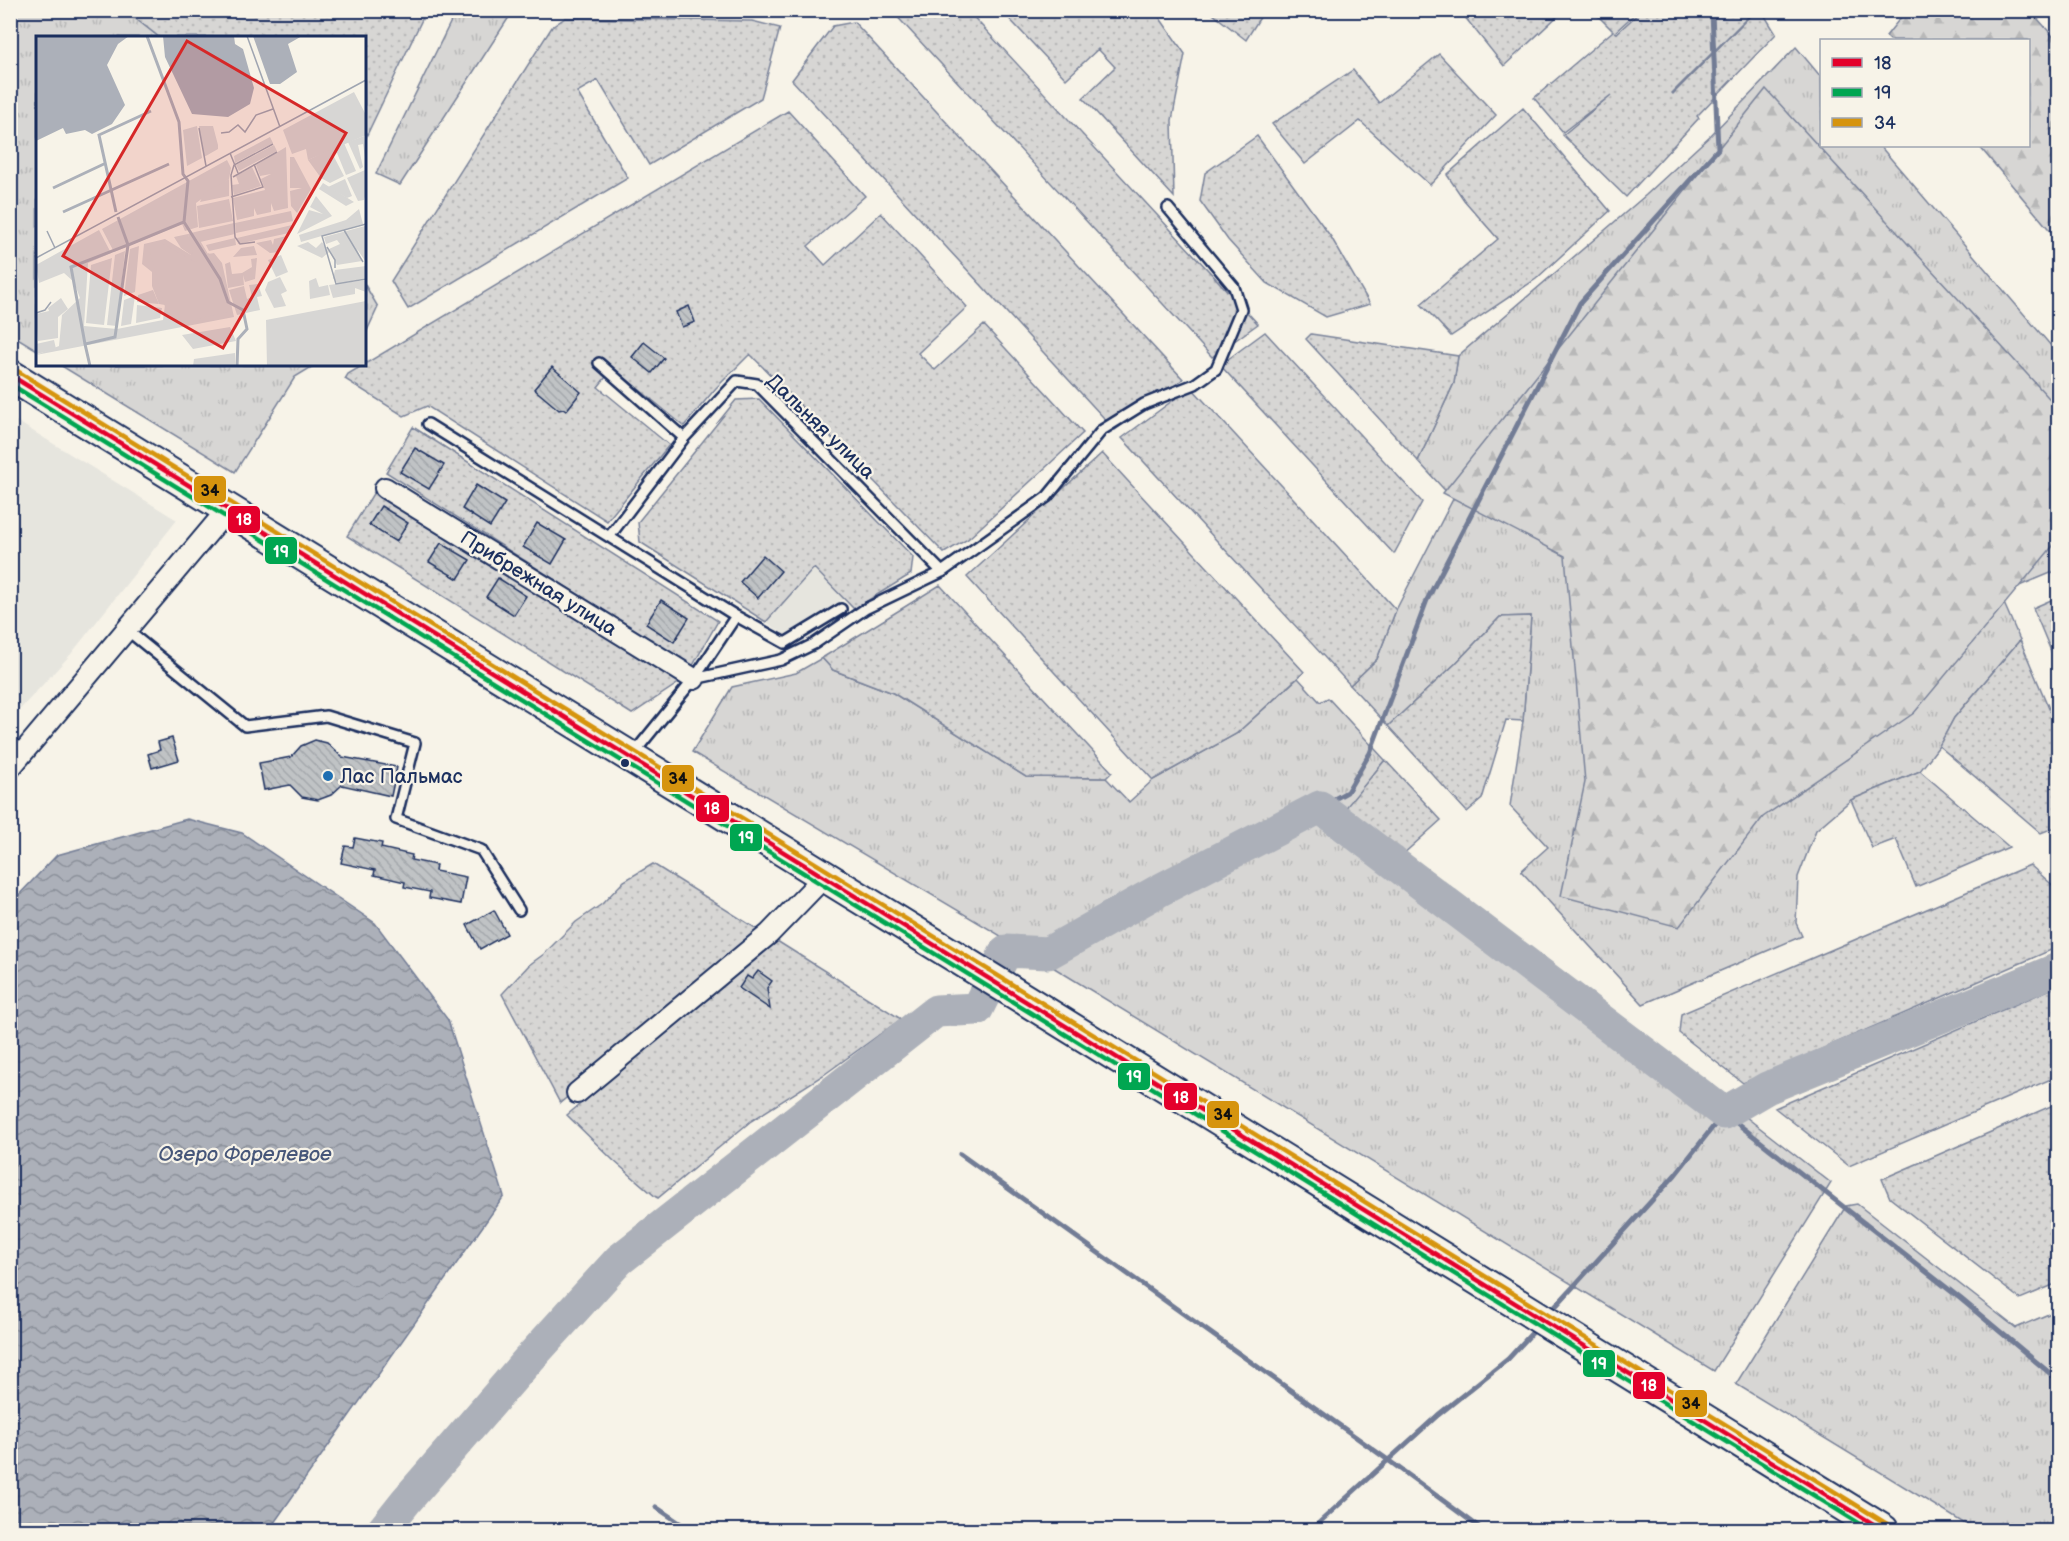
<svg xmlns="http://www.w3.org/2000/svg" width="2069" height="1541" viewBox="0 0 2069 1541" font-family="'Balsamiq Sans',sans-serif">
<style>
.built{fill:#e6e5de}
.grass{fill:url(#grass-tufts);stroke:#798299;stroke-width:1.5}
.forest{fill:url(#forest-firs);stroke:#798299;stroke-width:1.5}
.park{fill:url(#park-dots);stroke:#798299;stroke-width:1.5}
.water{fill:url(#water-waves);stroke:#727c95;stroke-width:1.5}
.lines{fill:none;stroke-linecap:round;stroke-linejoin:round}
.stream{stroke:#727c95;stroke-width:5}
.river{stroke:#acb0b9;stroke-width:33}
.building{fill:url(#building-back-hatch);stroke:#1b2f5e;stroke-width:1.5}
.service-casing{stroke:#1b2f5e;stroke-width:14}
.minor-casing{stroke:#1b2f5e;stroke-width:24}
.primary-casing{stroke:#1b2f5e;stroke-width:34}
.service{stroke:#f7f3e8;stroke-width:9}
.minor{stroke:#f7f3e8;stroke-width:20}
.primary{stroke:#f7f3e8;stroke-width:30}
.bus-1-casing{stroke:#f7f3e8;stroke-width:9}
.bus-2-casing{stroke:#f7f3e8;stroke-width:9}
.bus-3-casing{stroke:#f7f3e8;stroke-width:9}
.bus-1{stroke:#e4002b;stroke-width:4.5}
.bus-2{stroke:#00a651;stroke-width:4.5}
.bus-3{stroke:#d6940e;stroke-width:4.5}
.bus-dot{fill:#1b2f5e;stroke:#f7f3e8;stroke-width:2}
.poi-dot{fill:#1f6fb2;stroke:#f7f3e8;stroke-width:2}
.labels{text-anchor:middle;stroke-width:4.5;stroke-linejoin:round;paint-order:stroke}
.street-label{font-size:20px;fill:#1b2f5e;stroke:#f7f3e8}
.poi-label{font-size:20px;fill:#1b2f5e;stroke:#f7f3e8;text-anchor:start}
.water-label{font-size:21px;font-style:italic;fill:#465679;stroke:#f7f3e8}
.inset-river{fill:none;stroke:#acb0b9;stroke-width:3}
.inset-road{fill:none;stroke:#9fa5b1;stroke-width:1.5}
.view{fill:#d62828;fill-opacity:0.15;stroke:#d62828;stroke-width:3}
.inset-edge{fill:none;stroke:#1b2f5e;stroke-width:3}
.line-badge{stroke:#f7f3e8;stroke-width:2}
.badge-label{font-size:16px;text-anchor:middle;font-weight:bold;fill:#fff}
.pale-badge-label{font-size:16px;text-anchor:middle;font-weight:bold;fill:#111}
</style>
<defs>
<pattern id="grass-tufts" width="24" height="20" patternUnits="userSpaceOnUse" patternTransform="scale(1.5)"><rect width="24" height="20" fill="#d7d6d4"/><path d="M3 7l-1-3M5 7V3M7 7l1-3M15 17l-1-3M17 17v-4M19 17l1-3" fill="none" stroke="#b8b8b8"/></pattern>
<pattern id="forest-firs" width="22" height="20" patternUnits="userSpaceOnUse" patternTransform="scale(1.5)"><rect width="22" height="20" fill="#d7d6d4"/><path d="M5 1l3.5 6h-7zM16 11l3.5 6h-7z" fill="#b8b8b8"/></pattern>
<pattern id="park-dots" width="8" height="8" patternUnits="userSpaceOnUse" patternTransform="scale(1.5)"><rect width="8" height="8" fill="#d7d6d4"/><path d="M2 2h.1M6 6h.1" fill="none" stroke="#b8b8b8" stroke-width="1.8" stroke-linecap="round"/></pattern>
<pattern id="water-waves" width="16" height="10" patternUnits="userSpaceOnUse" patternTransform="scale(1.5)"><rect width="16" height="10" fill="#acb0b9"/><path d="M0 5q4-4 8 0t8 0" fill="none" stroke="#8b909a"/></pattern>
<pattern id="building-back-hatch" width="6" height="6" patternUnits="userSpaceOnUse" patternTransform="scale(1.5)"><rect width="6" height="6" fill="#c0c3c5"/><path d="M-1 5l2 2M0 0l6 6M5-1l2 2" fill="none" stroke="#a4a8ac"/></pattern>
</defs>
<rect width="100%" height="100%" fill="#f7f3e8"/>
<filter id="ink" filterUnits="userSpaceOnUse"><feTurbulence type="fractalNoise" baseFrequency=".0167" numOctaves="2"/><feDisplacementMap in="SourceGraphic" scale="12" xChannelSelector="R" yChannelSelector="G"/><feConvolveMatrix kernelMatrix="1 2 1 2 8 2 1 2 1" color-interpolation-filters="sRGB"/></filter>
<g filter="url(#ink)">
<!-- built -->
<path class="built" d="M10,417l167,103 -106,134 -60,65z
M814,568l30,31 -59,36 -19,-13z"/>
<!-- grass -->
<path class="grass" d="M10,11h116l33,26 -121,1 -1,312 -26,-16z
M456,11h57l-113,174 -24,-11z
M1796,47l25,30 1,69h58l178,208v216l-58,24 20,46 -66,78 -15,28 -19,25 -69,29 -35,30 -18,47 -2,46 6,13 -159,68 -122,-133 27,-24 -38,-41 13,-85 8,-105 -31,1 -45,47 -67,62 -38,-41 27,-26 19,-49 57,-111 -35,-38 36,-78 4,-27 188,-161 65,-60z
M365,285l13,22 -13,28h-1z
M60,365h255l-20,12 -60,95z
M822,658l11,12 60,23 133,84 80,1 23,24 24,-22 83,-46 62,-56 22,24 8,-4 57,62 -41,51 290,219 197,153 -117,188 -676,-413 -346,-206 40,-65 64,-14z
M1857,1204l159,124 42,-18v220h-83l-239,-146 110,-178z"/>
<!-- forest -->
<path class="forest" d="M2031,11l27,31v198l-79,-94h49v-106h-138l-4,-4 20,-25z
M1766,89l292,319v132l-144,173 -151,104 -84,110 -118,-31 24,-114 -20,-226 -122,-63z"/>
<!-- park -->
<path class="park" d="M126,11h300l-61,128 -1,-101 -205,-1z
M892,11h76l290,313 -46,33z
M1002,11h153l30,43 -13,66 2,77 -91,-99 32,-31 -17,-18 -32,30z
M1209,11l55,-1v1l-18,29z
M1460,11h103l-59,55z
M1593,11h45l-23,21 2,1 24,-22h113l-82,82 1,1 82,-83h7l14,23 -79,82 2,2 -73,79 -63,-62 48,-40 -48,37 -29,-34 79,-67z
M565,18l187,3 28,7 -19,70 -112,67 -51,-85 -21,12 51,86 -220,131 -17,-28 161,-254z
M854,22l329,357 -68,51 -323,-350 41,-54z
M1439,54l57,61 -66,70 -70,-64 -55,43 -33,-40 81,-54 26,33z
M1523,108l87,103 -74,68 -85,57 -30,-32 77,-65 -34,-39 -17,-25z
M788,111l77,85 -57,50 17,19 56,-52 86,94 -49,46 17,17 49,-45 99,108 -115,106 -24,14 -194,-199 -34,34 -32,38 -71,-58 -15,19 71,58 -62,76 -180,-115 -23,10 -59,-37 3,-5z
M1257,136l74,101 39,67 -44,13 -59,-34 -39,-43 -28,-39 5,-28z
M1265,332l157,170 -28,52 -174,-189z
M1311,334l147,22 -4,27 -36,78 -112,-122z
M1191,387l205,223 -19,49 -27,26 -228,-247z
M759,399l154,158 -2,17 -57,35 -40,-41 -48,54 -126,-80 -2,-20 98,-122z
M413,427l305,194 -26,46 -306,-195z
M1102,453l202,219 -68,62 -83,46 -186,-203z
M374,492l306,190 -48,32 -285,-178z
M940,585l172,187 -6,6 -80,-1 -133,-84 -60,-23 -11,-12z
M2058,597v71l-25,-60z
M1531,616l-8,105 -17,-1 -24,79 -15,13 -79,-86 67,-62 45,-47z
M2020,640l38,90v96l-17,7 -102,-87 15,-28z
M1385,760l56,60 -39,35 -59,-44z
M1920,771l89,76 -93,40 -20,-48 -24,9 -21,-48z
M653,864l112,70 -205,169 -58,-109 27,-29 15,-11 32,-32 26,-18 22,-23z
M2030,865l28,25v57l-315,136 -64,-50 2,-19z
M777,941l124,78 -76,55 -74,47 -93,77 -2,-1 -42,-36 -47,-46z
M2058,986v90l-209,90 -74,-58z
M2058,1103v180l-38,16 -130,-101 -8,-19z"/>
<!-- water -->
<path class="water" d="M187,819l55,14 133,90 73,97 56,176 -235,334h-258v-627l46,-48z"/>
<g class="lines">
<!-- stream -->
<path class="stream" d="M1320,807l27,-15 23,-39 57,-153 153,-297 138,-154 -6,-136 2,-3
M960,1154l428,306 95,70
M1554,1308l121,-133 49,-62 237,186 97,81
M656,1507l34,23
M1311,1530l127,-115 70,-56 24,-26"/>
<!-- river -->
<path class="river" d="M383,1530l23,-29 123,-142 90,-99 317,-249 41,-2 29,-58 42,2 112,-63 160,-83 404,306 43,-25 291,-119"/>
</g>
<!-- building -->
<path class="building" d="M689,306l6,16 -13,5 -6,-15z
M644,342l20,16 -12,15 -20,-16z
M552,367l29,25 -15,19 -3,-2 -4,1 -25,-21z
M415,448l29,17 -15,24 -29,-17z
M476,485l29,18 -15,24 -28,-18z
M381,506l27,17 -12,19 -27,-17z
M537,523l29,17 -14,24 -29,-17z
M441,543l29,17 -12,19 -29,-17z
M763,555l18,16 -23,27 -18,-16z
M498,578l28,18 -12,19 -28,-18z
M661,600l28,18 -15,24 -28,-18z
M172,738l7,22 -27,8 -4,-14 12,-4 -2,-8z
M315,740l12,3 15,14 55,10 -6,29 -49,-11 -11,10 -13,5 -16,-3 -12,-12 -26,5 -5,-27 32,-6 10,-11z
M355,838l27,5 -1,5 31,7 -1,5 25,5 -1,6 31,6 -5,27 -32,-6 1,-6 -26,-5 1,-5 -31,-7 1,-5 -34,-7 4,-17 8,1z
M494,910l13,24 -27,15 -13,-24z
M758,971l14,10 -5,7 3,21 -31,-21 8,-12 5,3z"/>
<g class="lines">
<!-- service casing -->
<g class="service-casing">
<path id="service" d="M599,363l85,75
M428,424l308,192 49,27 56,-34
M609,537l75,-99 53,-57 20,3 185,188
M127,630l118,96 81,-10 89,27 -19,76 85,31 38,60
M694,679l87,-19 33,-16 51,-35 77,-37 105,-75 55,-67 42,-26 51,-20 21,-15 25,-60 -7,-22 -66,-79
M634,753l60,-74 42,-63"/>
</g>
<!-- minor casing -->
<g class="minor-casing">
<path id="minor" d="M385,488l309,191
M10,768l218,-259
M577,1093l192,-159 55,-57"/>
</g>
<!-- primary casing -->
<g class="primary-casing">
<path id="primary" d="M10,375l993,611 880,544"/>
</g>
<!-- service -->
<use href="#service" class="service"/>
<!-- minor -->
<use href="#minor" class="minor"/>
<!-- primary -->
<use href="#primary" class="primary"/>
<!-- bus-1 casing -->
<g class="bus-1-casing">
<path id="bus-1" d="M10,375l1873,1155"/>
</g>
<!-- bus-2 casing -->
<g class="bus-2-casing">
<path id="bus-2" d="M10,384l1860,1146"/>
</g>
<!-- bus-3 casing -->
<g class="bus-3-casing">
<path id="bus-3" d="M14,369l1873,1155"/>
</g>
<!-- bus-1 -->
<use href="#bus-1" class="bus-1"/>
<!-- bus-2 -->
<use href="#bus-2" class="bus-2"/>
<!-- bus-3 -->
<use href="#bus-3" class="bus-3"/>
</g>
</g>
<!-- markers -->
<circle class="bus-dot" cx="625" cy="763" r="5"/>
<circle class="poi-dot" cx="328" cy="776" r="6"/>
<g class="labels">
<!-- street labels -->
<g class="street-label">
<text transform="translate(821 426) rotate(44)" y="7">Дальняя улица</text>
<text transform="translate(539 583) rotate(32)" y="7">Прибрежная улица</text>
</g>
<!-- poi labels -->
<g class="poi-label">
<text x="340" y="783">Лас Пальмас</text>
</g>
<!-- water labels -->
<g class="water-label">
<text x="245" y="1161">Озеро Форелевое</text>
</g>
</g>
<!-- overview -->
<g transform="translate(36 36)">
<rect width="330" height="330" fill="#f7f3e8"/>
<path d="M318,56l12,23v20l-58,25 -2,-11 -14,5 -9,-24zM191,124l4,8 -2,11 -33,24 2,24 -13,4 -3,-7 -68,28 -12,-23zM287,147l31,19 -8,4 -27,-17zM63,194l12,23 -23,10 -4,63 33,3 46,-9 2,-15 -6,-1 -7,-18v-14l-10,-8 2,-20 21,-5 26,16 -3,-21 7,-2 13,22 6,-1 8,10 12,54 -198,38 23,-9 3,-31 18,-17 -6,-16 -10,-9 -25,10 -3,-18zM330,265v65h-99l-1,-46z" fill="#d7d6d4"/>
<path d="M124,206l35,20 14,-9 22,58 -65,15 1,-12 -17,-62zM194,291l6,14 -43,8 -11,-14zM199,317v13h-42l1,-7z" fill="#d7d6d4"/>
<path d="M161,90l5,32 -15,8 -4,-36zM163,90h14l5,19v4l-14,8zM328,100l2,28 -3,-20 -5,1 5,22 -3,2 -12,-27zM234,101l3,6 -38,20 -1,-7zM308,107l12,28 -10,4 -9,-22 -4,2 11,21 -14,7 -9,-5 -13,-18zM238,109l3,6 -38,20 -3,-6zM250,111l2,61 -14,3 -3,-8v9l-14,3 -3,-7v8l-17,4 -4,-22 32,-8 -4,-11 10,-5 -11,2 -4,-11zM254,121h4l17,32 -14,24 -6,-7 -1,-15 12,-3h-12zM216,131l9,19 -27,9 -2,-10 7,-1 -3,-8zM329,134l1,23 -2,7 -6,1 -11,-23zM193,143v17l-29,6 4,-9zM309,143l7,17 -5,2 -19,-11zM280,160l16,20 -35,18 12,-24 14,4 -13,-7zM193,163l4,22 -34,7 -2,-22zM323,173l4,15 -62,18 -2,-7 47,-15zM255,175l2,10 -57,12 -1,-10zM198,187l1,11 -35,8 -4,-5 -1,-5zM256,189l-3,8 -51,11 -1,-6zM329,190l1,36 -9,-13 5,12 -25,4 -8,-16 11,-5 -3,-4 -11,4 -2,-7zM152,198l5,18 -2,3 -10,-7 -7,-11zM251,200l-8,16 -9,1 -14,-10 15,-3 2,5 1,-6zM199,202l1,7 -27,6 -3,-6zM272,206l8,6 6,-6 7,10 -7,6 -25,-12zM103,210l-4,46 -11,4 6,-47zM218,210l3,9 -24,2 8,-9zM89,215l-8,75 -10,-1 8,-70zM245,219l7,17 -12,5 -8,-17zM76,222l-8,67 -18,-2 5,-58zM221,222l-2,21 -10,3 -2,-7 1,10 -16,3 -3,-24 5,-2 2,12 10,-1 10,-6 -1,-8zM330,230v12l-28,6 -5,-6 2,-8zM244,241l7,14 -6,3 5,12 -12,2 -9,-18 3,-8zM280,242l3,9 9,-2 2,10 -20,4 -1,-18zM330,244v12l-11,-4v6l-22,4 -4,-13zM222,248l4,12 -5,1 3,13 -23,5 -8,-25 15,-4 3,13 5,-2 -3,-12zM117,254l6,14 -22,-2 1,-7zM99,260l-4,28 -10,2 3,-26zM25,262l7,11 -10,8v21l-20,3 -2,-27 13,-3 -1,-3zM101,269l25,3 -2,10 -24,5zM18,304l2,9 -19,5 -1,-10z" fill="#d7d6d4"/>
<path d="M0,0h93l-11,8 -11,21 18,40 -13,19 -20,10 -7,-4 -19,4 -3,-6 -27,13zM127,0h71l1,8 8,5 11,39 -4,16 -22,13 -36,-3 -27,-57zM217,0h49l-14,8 9,28 -17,12h-10z" fill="#acb0b9"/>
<path class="inset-river" d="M17,152l53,-25M27,176l106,-48M80,176l-17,-77 52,-24M148,186l36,57 8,23 15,8 4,19 -9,10 -1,27M49,308l-14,-77 57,-22 -10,-28M54,330l-5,-22 30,-7 13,-92 56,-23 4,-41 -5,-7 -4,-52 -32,-86"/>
<path class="inset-road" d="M211,0l33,91M163,92l7,38M185,97l8,-1 9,-7 7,7 11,-17 17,-6M194,117l8,20M197,141l44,-25M195,161l32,-10 -9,-23M330,188l-44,12 14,48 30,-5M308,194l19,32M11,195l8,17M219,206l-15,2 -5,-7 -4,-62 3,-10 39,-21M291,211l8,13v8M0,222l330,-178M0,277l9,-3 6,-8"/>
<path class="view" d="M151,5l159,92 -123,215 -160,-92z"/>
<rect width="330" height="330" class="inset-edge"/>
</g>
<g class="line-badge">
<rect x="193" y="475" width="34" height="29" rx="6" fill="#d6940e"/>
<rect x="227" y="505" width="34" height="29" rx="6" fill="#e4002b"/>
<rect x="264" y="536" width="34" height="29" rx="6" fill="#00a651"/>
<rect x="661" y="764" width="34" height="29" rx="6" fill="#d6940e"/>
<rect x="695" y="794" width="35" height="29" rx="6" fill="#e4002b"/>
<rect x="729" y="823" width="34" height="29" rx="6" fill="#00a651"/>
<rect x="1117" y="1062" width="34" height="29" rx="6" fill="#00a651"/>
<rect x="1163" y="1082" width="35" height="29" rx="6" fill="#e4002b"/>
<rect x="1206" y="1100" width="34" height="29" rx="6" fill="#d6940e"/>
<rect x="1582" y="1349" width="34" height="29" rx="6" fill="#00a651"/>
<rect x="1632" y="1371" width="34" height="29" rx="6" fill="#e4002b"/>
<rect x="1674" y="1389" width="34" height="29" rx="6" fill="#d6940e"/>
</g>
<g class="badge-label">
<text x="244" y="525">18</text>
<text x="281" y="557">19</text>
<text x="712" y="814">18</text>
<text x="746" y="843">19</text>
<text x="1134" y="1082">19</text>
<text x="1181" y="1103">18</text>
<text x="1599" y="1369">19</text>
<text x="1649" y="1391">18</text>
</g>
<g class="pale-badge-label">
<text x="210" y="496">34</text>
<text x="678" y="784">34</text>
<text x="1223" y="1120">34</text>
<text x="1691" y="1409">34</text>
</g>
<!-- margin -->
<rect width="2069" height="1541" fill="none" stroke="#f7f3e8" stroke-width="36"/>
<rect x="18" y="18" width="2033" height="1505" fill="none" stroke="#1b2f5e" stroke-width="2" filter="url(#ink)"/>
<!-- legend -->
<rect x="1820" y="39" width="210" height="108" fill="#f7f3e8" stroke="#9fa5b1" stroke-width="1.5"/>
<rect x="1832" y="58" width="30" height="9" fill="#e4002b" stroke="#9fa5b1" stroke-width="1.5"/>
<text x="1874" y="69" font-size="18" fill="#1b2f5e">18</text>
<rect x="1832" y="88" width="30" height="9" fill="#00a651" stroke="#9fa5b1" stroke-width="1.5"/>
<text x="1874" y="99" font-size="18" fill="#1b2f5e">19</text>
<rect x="1832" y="118" width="30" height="9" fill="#d6940e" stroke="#9fa5b1" stroke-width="1.5"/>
<text x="1874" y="129" font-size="18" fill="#1b2f5e">34</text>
</svg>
